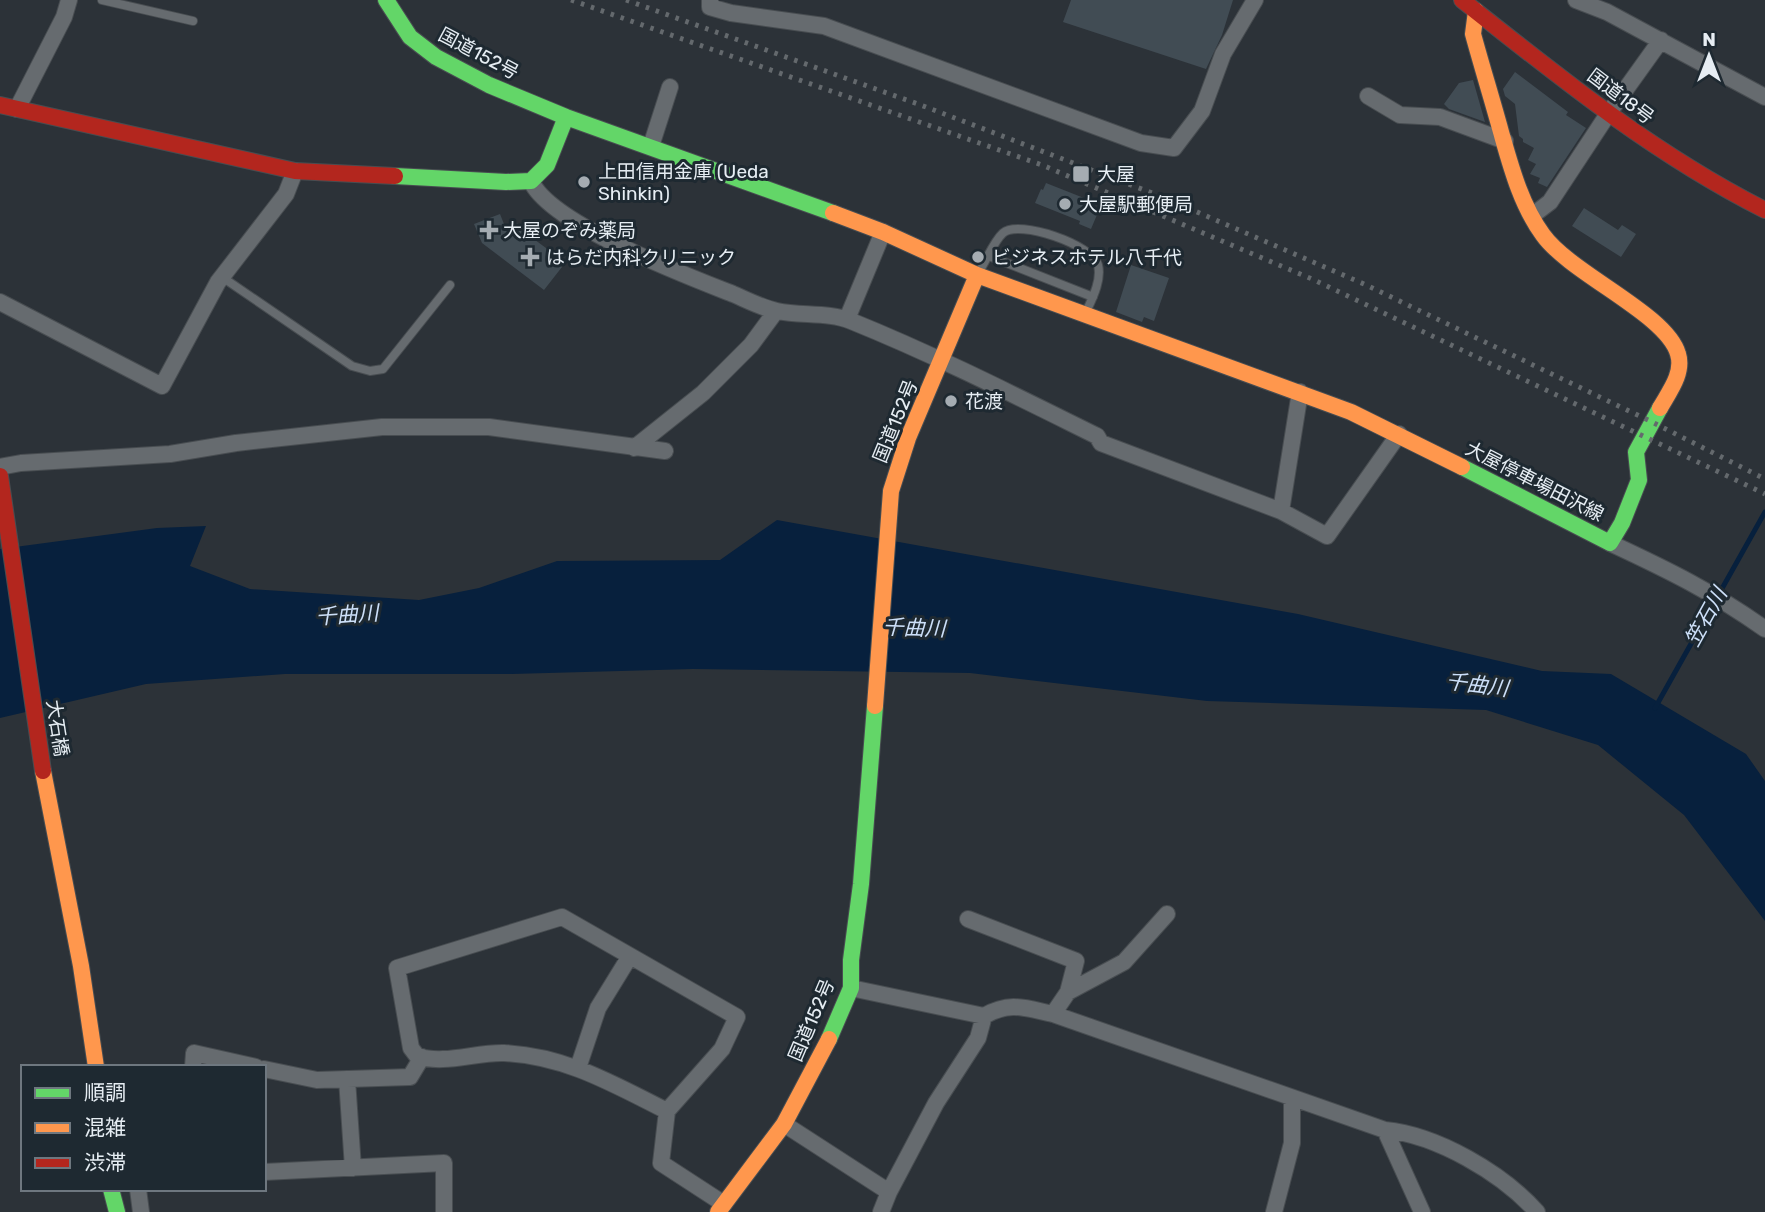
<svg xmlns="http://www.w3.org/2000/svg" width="1765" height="1212" viewBox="0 0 1765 1212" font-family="Rubik,'Noto Sans JP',sans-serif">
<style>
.water{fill:#07203d}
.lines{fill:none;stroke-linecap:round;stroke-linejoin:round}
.stream{stroke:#07203d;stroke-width:5}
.building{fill:#414c54}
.lane-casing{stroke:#484d51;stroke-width:10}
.street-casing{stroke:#484d51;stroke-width:18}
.fast-casing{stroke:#484d51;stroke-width:18}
.slow-casing{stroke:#484d51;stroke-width:18}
.jam-casing{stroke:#484d51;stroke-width:18}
.lane{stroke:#666b6f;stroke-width:8}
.street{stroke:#666b6f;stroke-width:16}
.fast{stroke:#63d668;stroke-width:16}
.slow{stroke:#ff974d;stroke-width:16}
.jam{stroke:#b3261e;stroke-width:16}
.rail{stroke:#64696d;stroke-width:5;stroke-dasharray:3.5 7;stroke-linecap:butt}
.poi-dot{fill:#a5acb2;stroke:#1e2931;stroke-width:2.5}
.labels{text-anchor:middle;stroke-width:6;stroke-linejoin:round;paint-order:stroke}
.street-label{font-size:19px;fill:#e6edf3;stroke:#1e2931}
.poi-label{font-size:19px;fill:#e6edf3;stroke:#1e2931;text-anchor:start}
.water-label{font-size:21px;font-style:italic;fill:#cde0f9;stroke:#1e2931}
</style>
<rect width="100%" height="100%" fill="#2c3238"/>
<!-- water -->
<path class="water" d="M777,520l521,94 244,57 69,3 135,80 19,27v140l-81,-106 -86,-70 -112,-35 -279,-9 -237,-28 -277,-4 -181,5h-227l-139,10 -146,34v-169l157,-21 49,-2 -16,40 60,23 169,11 60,-12 78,-27 163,-1z"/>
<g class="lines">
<!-- stream -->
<path class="stream" d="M1655,708l110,-196"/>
</g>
<!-- building -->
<path class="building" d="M1071,0h162l-11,35 -16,34 -143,-47z
M1515,72l53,40 -2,3 20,13 -39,59 -9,-4 2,-5 -10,-4 6,-10 -8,-4 6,-12 -11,-6v-3l-4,-3 -4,-32 -10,-8 -2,-7z
M1473,80l12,42 -36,-13 -5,-5 15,-21z
M1046,183l43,17 -2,5 12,5 -8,19 -12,-5 1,-3 -45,-18 6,-14 2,1z
M1584,208l34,22 4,-5 14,9 -15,23 -49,-31z
M500,214l8,20 9,-11 16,11 -2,3 30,22 -3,5 4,3 -18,23 -62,-47 -8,-19z
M1131,265l38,13 -15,43 -10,-4 -2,5 -26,-10z"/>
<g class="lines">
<!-- lane casing -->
<g class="lane-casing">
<path id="lane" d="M102,0l91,21
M989,256l104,41
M980,270c7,-11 14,-29 23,-37 16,-14 90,12 95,32 4,15 -6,34 -12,47
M222,277l130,89 18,5 13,-2 67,-84"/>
</g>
<!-- street casing -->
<g class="street-casing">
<path id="street" d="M710,0v7l21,6 93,13 317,117 33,5 28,-37 21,-57 32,-54
M1576,0l31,12 158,85
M1368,96l32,19 40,2 65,24
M17,109l47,-92 5,-17
M651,146l19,-59
M531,181c19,43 156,95 202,113 14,6 29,14 44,17 24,5 52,1 74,10 84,34 165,75 246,115l4,7 180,68 46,25 72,-102
M1533,215l17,-13 58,-88 53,-74
M0,302l162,84 56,-104 68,-88 9,-23
M847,319l36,-87
M634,448l69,-55 48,-48 25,-34
M0,467l21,-4 149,-9 66,-11 146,-16h107l176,24
M1281,511l19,-119
M1610,543c58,27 103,49 155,86
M968,919l108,42 -8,31
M851,988l133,28c26,-15 41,-8 69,-2l332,116c52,5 117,43 152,82
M1053,1014l15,-22 56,-30 43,-48
M193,1067l1,-14 62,14
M578,1068l20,-60 32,-52
M264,1069l53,11 93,-3 12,-20
M347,1079l6,89
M667,1111l55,-62 15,-32 -175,-100 -165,51 14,80 6,8c27,9 59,-4 87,-3 62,3 109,31 163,58l-6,52 63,41
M784,1124l105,68
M1385,1130l37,82
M264,1172l180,-9v49
M138,1189l3,23
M881,1212l8,-20 47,-89 42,-65 6,-22
M1274,1212l18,-69v-45"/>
</g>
<!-- fast casing -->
<g class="fast-casing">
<path id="fast" d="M386,0l24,37 26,20 53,28 77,32 267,96
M395,176l111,6 25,-1 16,-16 19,-48
M1462,467l148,76 12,-20 17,-43 -3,-28 24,-44
M829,1039l22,-51v-28l10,-76 14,-178
M111,1189l6,23"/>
</g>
<!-- slow casing -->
<g class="slow-casing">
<path id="slow" d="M1476,11l-3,23c9,33 19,65 28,98 10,35 20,73 42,103 28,39 124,79 135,119 6,19 -9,38 -18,54
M833,213l50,19 94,43 -69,163 -17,53 -16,215
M977,275l374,137 111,55
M43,771l38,195 15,101
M718,1212l66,-88 45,-85"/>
</g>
<!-- jam casing -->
<g class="jam-casing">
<path id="jam" d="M1462,0c97,77 192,154 303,210
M0,105l295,66 100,5
M0,476l43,295"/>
</g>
<!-- lane -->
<use href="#lane" class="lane"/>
<!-- street -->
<use href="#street" class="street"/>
<!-- fast -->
<use href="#fast" class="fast"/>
<!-- slow -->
<use href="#slow" class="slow"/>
<!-- jam -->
<use href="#jam" class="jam"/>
<!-- rail -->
<path class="rail" d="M571,0l471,165 270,114 453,215
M626,0l292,104 242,92 204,88 288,138 113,57"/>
</g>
<!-- markers -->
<g class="poi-dot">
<rect x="1072" y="165" width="18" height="18" rx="3.5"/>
<circle cx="584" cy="182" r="7"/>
<circle cx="1065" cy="204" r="7"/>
<path d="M485.5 219.5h7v7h7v7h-7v7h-7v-7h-7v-7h7z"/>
<path d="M526.5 246.5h7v7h7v7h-7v7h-7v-7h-7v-7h7z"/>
<circle cx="978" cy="257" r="7"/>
<circle cx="951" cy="401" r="7"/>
</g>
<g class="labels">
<!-- street labels -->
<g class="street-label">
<text transform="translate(479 53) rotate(28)" y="7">国道152号</text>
<text transform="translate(1621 96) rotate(37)" y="7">国道18号</text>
<text transform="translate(895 421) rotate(-68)" y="7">国道152号</text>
<text transform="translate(1535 481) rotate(27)" y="7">大屋停車場田沢線</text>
<text transform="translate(58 728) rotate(81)" y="7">大石橋</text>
<text transform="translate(811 1020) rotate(-67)" y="7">国道152号</text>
</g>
<!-- poi labels -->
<g class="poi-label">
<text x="598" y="178">上田信用金庫 (Ueda<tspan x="598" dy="22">Shinkin)</tspan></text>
<text x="1097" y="181">大屋</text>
<text x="1079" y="211">大屋駅郵便局</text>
<text x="503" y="237">大屋のぞみ薬局</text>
<text x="546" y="264">はらだ内科クリニック</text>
<text x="992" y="264">ビジネスホテル八千代</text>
<text x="965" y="408">花渡</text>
</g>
<!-- water labels -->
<g class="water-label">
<text transform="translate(347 615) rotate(-4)" y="7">千曲川</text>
<text transform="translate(1706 617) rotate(-61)" y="7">笠石川</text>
<text transform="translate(914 628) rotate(2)" y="7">千曲川</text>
<text transform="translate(1477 685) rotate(7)" y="7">千曲川</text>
</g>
</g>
<!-- legend -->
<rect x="21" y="1065" width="245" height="126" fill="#1e2931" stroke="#6e777f" stroke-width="2"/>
<rect x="35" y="1088" width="35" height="10" fill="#63d668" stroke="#6e777f" stroke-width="2"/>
<text x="84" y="1100" font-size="21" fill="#e6edf3">順調</text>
<rect x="35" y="1123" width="35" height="10" fill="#ff974d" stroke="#6e777f" stroke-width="2"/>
<text x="84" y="1135" font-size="21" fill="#e6edf3">混雑</text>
<rect x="35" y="1158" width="35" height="10" fill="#b3261e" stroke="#6e777f" stroke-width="2"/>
<text x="84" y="1170" font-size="21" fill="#e6edf3">渋滞</text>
<!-- north arrow -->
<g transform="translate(1709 56)" stroke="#1e2931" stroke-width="5" paint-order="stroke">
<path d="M0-5L12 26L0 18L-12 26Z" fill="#e6edf3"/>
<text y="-10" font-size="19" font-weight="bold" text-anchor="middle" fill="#e6edf3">N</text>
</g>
</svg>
